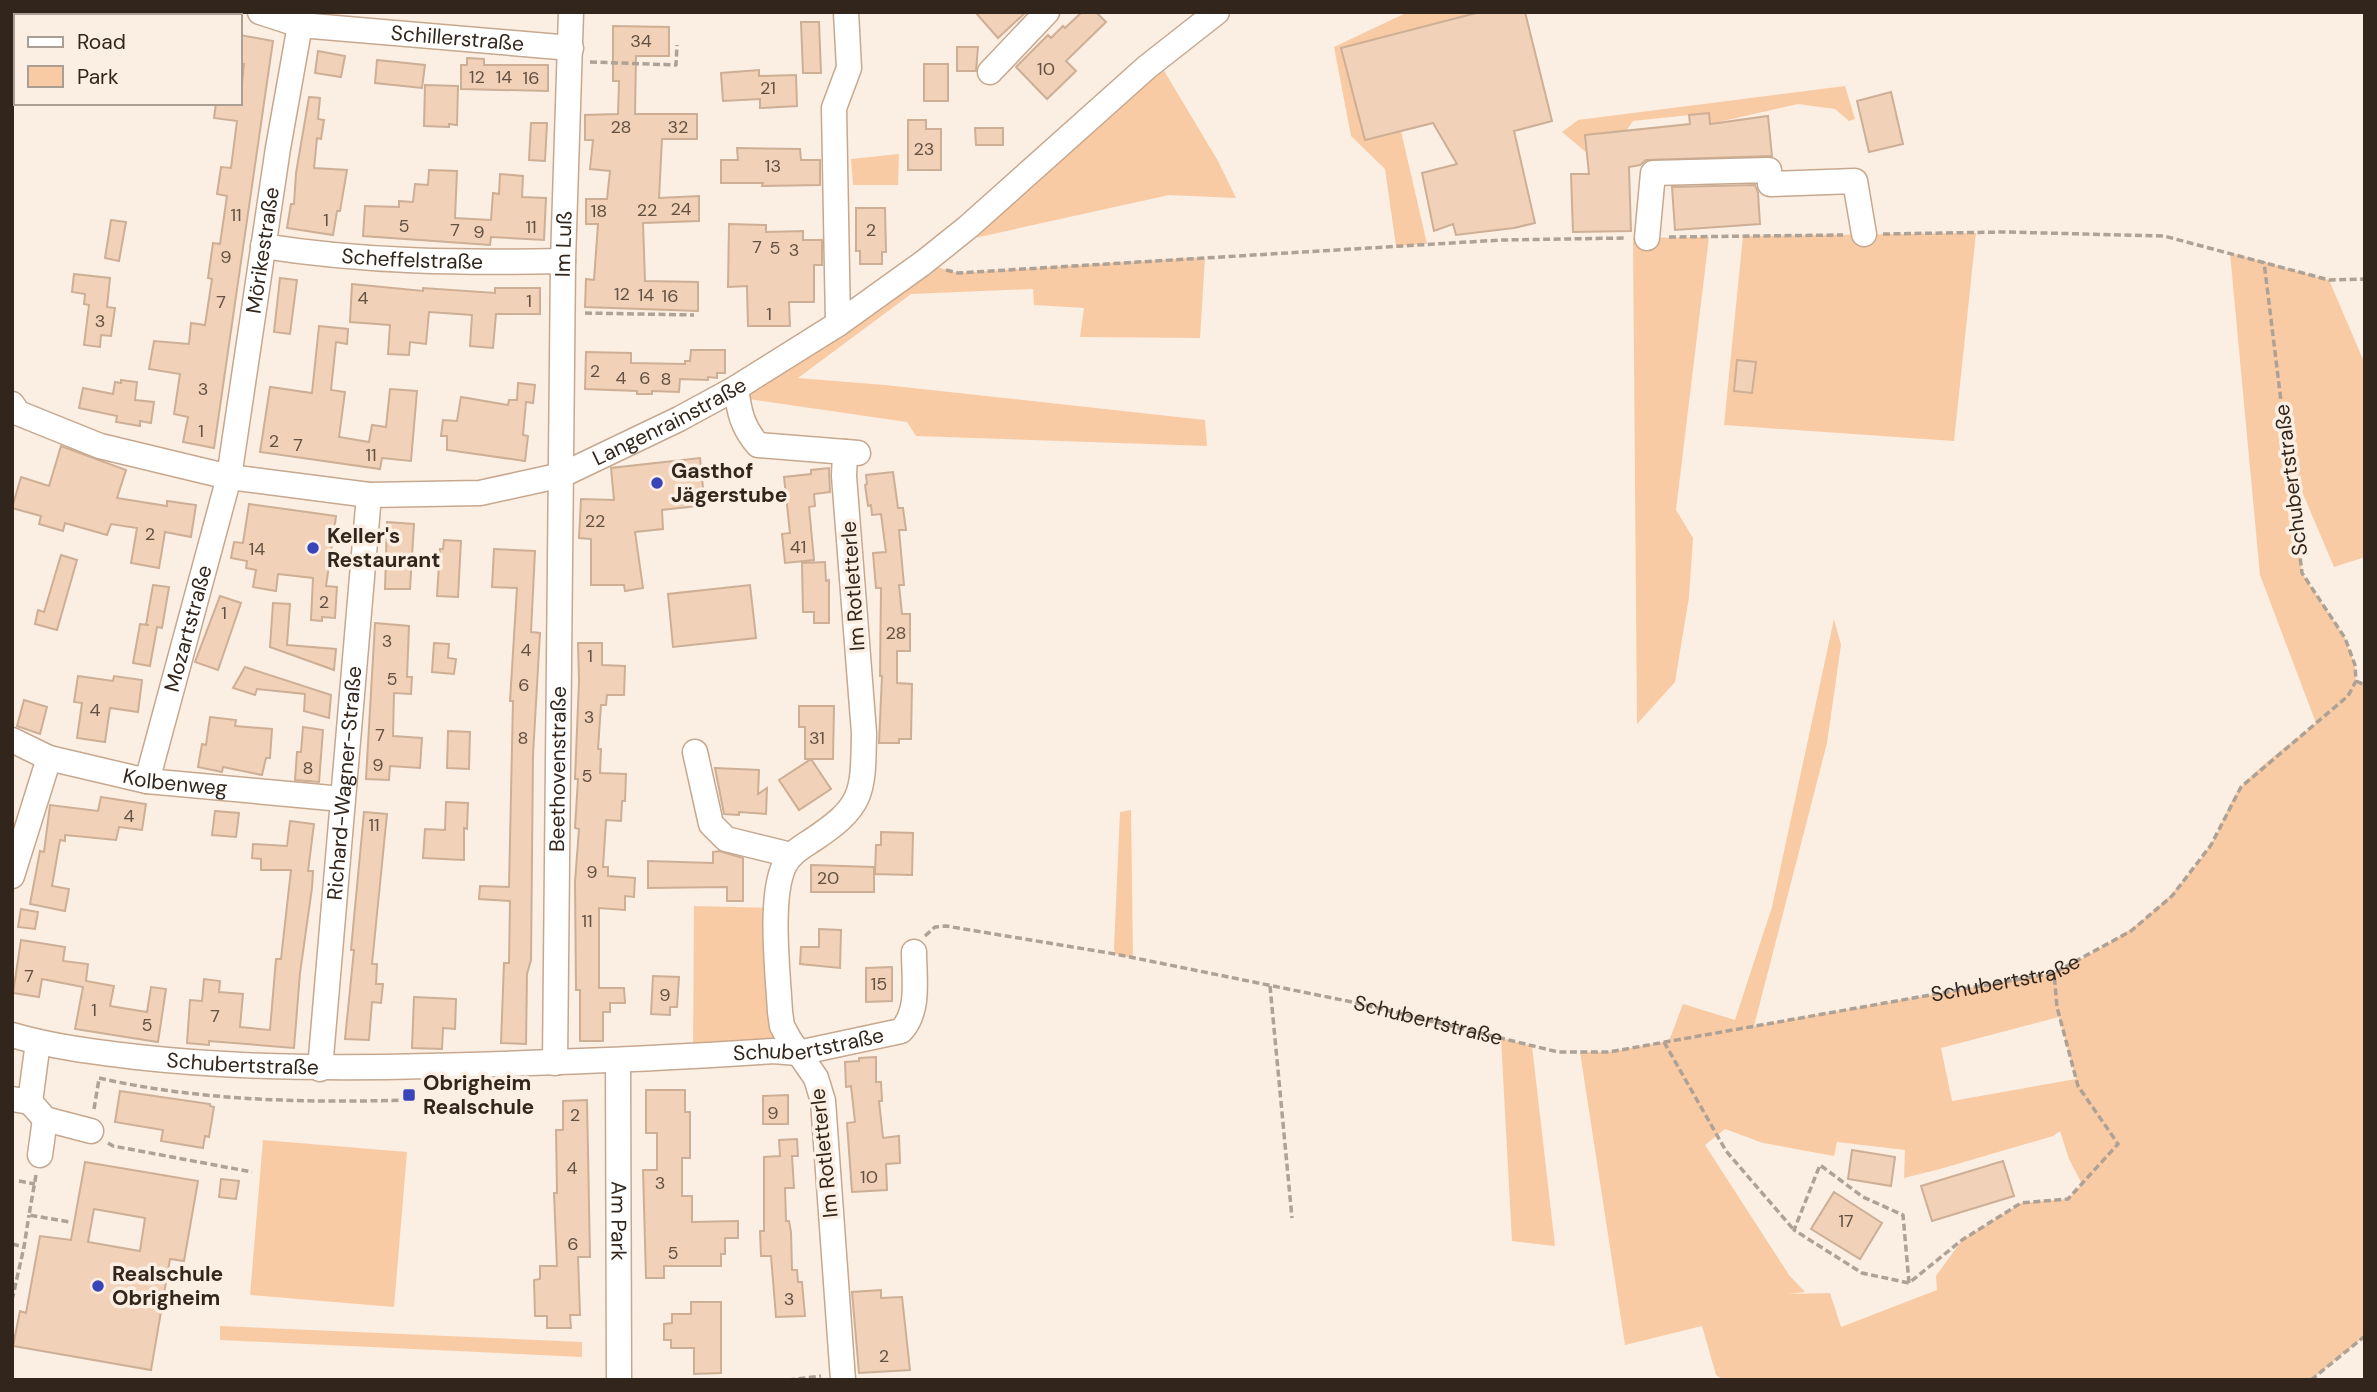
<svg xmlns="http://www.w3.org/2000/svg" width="2377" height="1392" viewBox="0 0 2377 1392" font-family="'DM Sans',sans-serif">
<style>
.green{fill:#f9cba4;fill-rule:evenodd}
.building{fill:#f1d2b8;stroke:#cdaf96;stroke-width:2;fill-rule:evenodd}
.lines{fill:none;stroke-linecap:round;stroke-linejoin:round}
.minor-casing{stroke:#c6a88f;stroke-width:27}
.path{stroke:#aea297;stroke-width:3.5;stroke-dasharray:7 3.5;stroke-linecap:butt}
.minor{stroke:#fff;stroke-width:24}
.poi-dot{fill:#3845b8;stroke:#fbeee3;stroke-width:2.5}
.labels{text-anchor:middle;stroke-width:7;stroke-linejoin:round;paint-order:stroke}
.number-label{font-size:18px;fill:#625143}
.street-label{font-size:21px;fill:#32261c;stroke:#fbeee3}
.poi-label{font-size:21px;font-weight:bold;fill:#32261c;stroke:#fbeee3;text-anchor:start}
</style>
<rect width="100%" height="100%" fill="#fbeee3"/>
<!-- green -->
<path class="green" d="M1408,12h72l-139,36 24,92 36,-9 26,113 -31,2 -11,-77 -34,-33 -17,-89z
M1157,59l61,102 18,37 -67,-3 -208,46z
M1845,86l10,33 -6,2 -14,-12 -37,-5 -88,20 -2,-11 -75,8 -7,10 -41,4 2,18 -25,-21 16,-12z
M899,154l-1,31h-45l-2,-26z
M1976,233l-22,208 -230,-16 19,-189z
M1709,237l-33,273 17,28 -4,59 -14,85 -38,42 -4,-486z
M2230,253l99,27 36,84v193l-31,10 -45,-106 13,112 43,65 10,27 1,16 9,4v651l-54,44h-587l-8,-5 -14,-49 -77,19 -45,-293h29l60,-11 14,-37 52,16 37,-113 62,-288 7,26 -14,98 -73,283 300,-53c68,-34 111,-61 155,-126 13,-18 18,-44 33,-61 20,-23 50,-43 74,-63l-56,-148zM2059,1017l17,62 -124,22 -11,-53zM1725,1129l38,14 71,13 3,-14 68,8 -1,28 36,-9 113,-33 7,-5 9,28 13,25 -14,15 -47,4 -59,37 -26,36 1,14 -96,37 -11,-34 -42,1 17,-2 -16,-17 -84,-130z
M1205,257l-5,81 -120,-1 4,-29 -50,-3 -1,-16 -122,5 -113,84 87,7 320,35 2,26 -291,-10 -9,-14 -158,-23 9,46 -22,-57 187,-125 35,10z
M1131,810l2,148 -18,-4 -1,-6 6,-136z
M694,906l83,2 12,131 -96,18z
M1501,1038l31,8 23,200 -43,-5z
M263,1140l144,12 -13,155 -144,-12z
M220,1326l362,16v15l-362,-17z"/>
<!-- building -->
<path class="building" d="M975,12h51l-28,26z
M1082,12h14l10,10 -40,39 10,10 -29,28 -31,-32 32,-32 3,3 12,-12 2,2z
M1480,12h45l27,109 -38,10 21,92 -21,5 -58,7 -3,-11 -19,7 -12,-58 35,-9 -24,-41 -68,17 -24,-92z
M801,22h18l2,51h-18z
M613,26l56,1v29h-33l-1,58h62v25h-35l-3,59 40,-2v25l-56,2 2,58 53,1v29l-113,-4 1,-28 8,1 4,-56h-12v-25h21l3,-28 -20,-2 3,-29h-8v-25l33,-1 1,-33h-6z
M240,35l33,6 -59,407 -31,-6 5,-25 -14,-3 6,-40 -31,-5 5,-28 35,3 2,-21 14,2 7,-46 -4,-1 5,-35 7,1 7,-48 -10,-2 4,-27 10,1 6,-47 -23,-3 2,-15h24l4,-39 -4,-1z
M957,47h21l-2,24h-19z
M318,51l27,5 -4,21 -26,-4z
M467,58l17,1v6h64v26l-87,-2v-24h6z
M377,60l48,5 -3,23 -47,-5z
M924,64h24v37h-24z
M759,70v6l37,-1 1,31 -37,2v-9l-37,2 -2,-28z
M425,85l33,1 -1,39 -8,-1v3l-25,-1z
M1891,92l12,52 -34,8 -12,-51z
M309,97l11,1 -2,21 6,1 -3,19 -4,-1 -3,30 33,2 -7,41h-3l-4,24 -46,-7 4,-24h3l2,-31z
M1709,113l1,11 58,-8 4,40 -126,4 -6,5 -11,2 2,64 -58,1 -2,-58h18l-4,-39 105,-11 -1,-9z
M908,120h18v9h15v41h-33z
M531,123h16l-2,38 -16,-1z
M975,128h28v17h-27z
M737,148l63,1 1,11h19v25l-58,1 1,-3h-42v-23h17z
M429,170l28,1 -2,47 36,2 2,-27 6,1 1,-20 23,2 -1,21 24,1 -2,42 -53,-3 -1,8 -127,-9 2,-30 34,1v-6l14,1 2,-18 13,1z
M1755,185l3,8 2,31 -85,6 -3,-43z
M856,208h29l1,44h-4v12h-22v-13h-4z
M111,220l15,2 -7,39 -14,-3z
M729,224l37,1v7l37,-1v9h19v25h-8v37h-25l1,24h-42l-1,-40 -19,1z
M74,274l36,4 -3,29 8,1 -4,28 -10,-1 -1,12 -16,-2 5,-40 -5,-1 1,-10 -13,-2z
M280,278l17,2 -7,54 -16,-2z
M352,284l71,7v-3l72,5v-5h45v26h-44l-3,34 -23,-2 2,-31 -43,-3 -3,32 -16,-2 -1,13 -21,-1 2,-29 -40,-3z
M319,326l29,3 -1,15 -11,-2 -5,48 14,2 -6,45 30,5 3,-17 14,2 4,-38 27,2 -6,70 -29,-3 -2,11 -120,-17 10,-65 42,6z
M691,350h34v23h-8v5l-9,-1v3l-28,-1 -1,13 -27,-1v3h-15v-3l-52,-2 1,-37 45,1v10l54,1v-3h5z
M1737,360l19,2 -4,31 -18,-2z
M121,380l16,2 -2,18 19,2 -3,21 -11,-2v5l-24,-4 1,-6 -38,-8 4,-20 30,6 2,-12 6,1z
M518,383l17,2 -2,18 -7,-1 -3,33 5,1 -3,25 -78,-11v-14h-6l2,-16 14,1 4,-24 47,8 1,-5h8z
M61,446l65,24 -9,28 50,8v-5l29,4 -5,32 -26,-5 -6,36 -28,-5 6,-35 -26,-4 -4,11 -42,-12 -2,8 -24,-7 2,-8 -29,-8 9,-31 28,9z
M700,458l4,40 -8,1 1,7 -35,4 1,19 -28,3 8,56 -18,3 -1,-6h-33v-46l-12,-1 2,-39 33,1 -3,-32z
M829,468l1,24 -16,2 1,12 -6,1 5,53 -29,3 -3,-29 8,-1 -6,-56 27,-3v-4z
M893,472l5,36h5l3,22h-7l5,55h-5l3,29h8v37h-13v32l15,1 -1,55h-12v4h-20l3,-67h-2l1,-88h-5l-3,-35 13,-1 -5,-38 -9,1 -1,-10 -3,1 -3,-21 2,-1 -1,-9z
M249,504l87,12 -10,70 11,1 -2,31 -13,-1v4l-11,-1 2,-42 -35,-4 -2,17 -23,-4 3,-17 -10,-2 1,-7 -16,-3 3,-16 9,1z
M387,522l27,2 -4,65h-25z
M444,540l17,1 -3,56 -21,-1 3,-47h3z
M494,549l41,2 -4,81 9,1 -7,122 -2,205 -4,14 -1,70 -25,-1 3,-80h5l1,-62 -31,-2 1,-13 29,1 4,-186h-3l7,-113 -25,-1z
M61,555l16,5 -20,70 -22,-6 3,-14 6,2z
M825,562l1,19 3,-1v43h-15v-11h-11l-1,-49z
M153,585l16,2 -7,41 -5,-1 -7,39 -17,-3 7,-39 9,1h-3z
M750,585l6,53 -83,9 -5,-53z
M220,596l21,7 -23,67 -23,-8z
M273,603l17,1 -3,41 49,4 -2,21 -64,-23z
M375,623l34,3 -2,51h5l-1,17 -17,-1 -1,43 29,2 -2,30 -30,-2 -1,14 -23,-1z
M434,643l15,1 -1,14 8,1 -2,15 -22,-2z
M578,643h24v22l23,1 -1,29h-17l-1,10h-5l-3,44h3l-1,24 26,1 -1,27h-3l-1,20 -15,-1 -3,47h5v9l27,2 -1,19 -9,-1v14l-26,-2v80h25l1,15h-15v9h-7v29h-23v-51h-4l-1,-108 4,-53 -4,-1 3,-49h-3l4,-98z
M245,667l86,28 -2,23 -25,-7 1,-17 -48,-5 -2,6 -22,-7z
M78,676l35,5 1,-5 28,4 -4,32 -28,-4 -5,34 -28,-4 5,-35 -8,-1z
M24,700l23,7 -7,27 -23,-8z
M799,706h35l-1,53h-28v-32h-6z
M210,717l26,3 -1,6 37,3 -2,29h-4l-4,17 -39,-8 -1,5 -24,-5 4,-23 4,1z
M303,727l20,3 -4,52 -24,-2 2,-28h4z
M448,731l22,1 -1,37 -22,-1z
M811,759l20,30 -32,21 -20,-30z
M715,768l44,2 -1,24 9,-6 -1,26 -27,-2v3l-15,-1z
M101,797l45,7 -4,26 -23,-3 -3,13 -51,-5v6l-5,-1 -8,46 17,3 -4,22 -35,-7 10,-53 4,1 6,-47 48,6z
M446,802l22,1 -1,26 -3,-1v32l-41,-2 2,-29 20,1z
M215,811l24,2 -3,24 -24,-2z
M364,812l23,2 -15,150h5l-1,20h7l-2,19 -9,-1 -3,38 -24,-1 9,-89h-3z
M290,821l24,3 -6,47h5l-1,17 -12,85 -6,75 -85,-7v4l-22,-2 3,-43 12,1 2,-22 16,2 -1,11 24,2 -3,33 30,3 6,-71h5l10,-89h-30v-11l-9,-1 1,-14 34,2z
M881,832l32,1 -1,42 -37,-1 1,-29h5z
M719,851l24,7v43h-16v-14l-79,1v-27l65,2v-11z
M811,865l63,2v25h-63z
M21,909l17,3 -3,17 -17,-2z
M819,929l22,1 -1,38 -40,-4 1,-17h18z
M21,940l44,7 -2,14 25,3 -2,17 28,5 -4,20 37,6 4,-25 15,2 -8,53 -83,-13 8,-42 -41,-8 -3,18 -26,-4z
M892,967v34l-26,1v-34z
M653,976l26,1 -2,30h-7v8l-19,-1z
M414,997l42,2 -1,30 -12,-1 -1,21 -30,-1z
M876,1057v25h5l1,19h-3l4,37 16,-2 1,27 -14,1 1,26 -35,2 -5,-69 8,-1 -4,-36 -5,1 -1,-25 14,-1v-3z
M646,1090h39v22h5v46h-8v38h10v26l46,-1v17h-13v16h-4v12h-57v12h-18l-3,-108h14v-37h-11z
M120,1091l90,13v2l4,1 -5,30 -4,-1 -2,12 -42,-7 2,-11 -48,-8z
M788,1095v29h-25v-28z
M587,1100l3,157h-12l2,58h-10l1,13h-24v-12h-12l-1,-36 6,-1v-13h17l-3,-73h3l-1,-63h7v-29z
M797,1139l1,17h-6l2,32h-9l1,33h3l2,11 1,38h5l1,12h4l3,34 -29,1 -5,-61h-10l-1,-25h4v-74l16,-1 -1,-16z
M1852,1150l43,7 -4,29 -43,-7z
M2003,1161l11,35 -82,25 -11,-35z
M85,1162l113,19 -14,80 -14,-2 -19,111 -138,-24 7,-35 6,2 14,-77 31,4zM94,1209l51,9 -5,33 -52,-9z
M221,1179l18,2 -3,18 -17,-2z
M1834,1192l48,31 -22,36 -49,-30z
M881,1290v8l21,-1 8,73 -51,3 -7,-81z
M691,1302h30v71l-27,1v-26h-23v-8h-7v-16l8,-1v-9h19z"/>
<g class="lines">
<!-- minor casing -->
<g class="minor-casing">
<g id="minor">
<path id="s2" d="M260,12l40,13 271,23"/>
<path d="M990,72l57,-60"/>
<path d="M1647,238l6,-65 116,-3 1,14 85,-3 9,53"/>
<path id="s3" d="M263,246c101,16 198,17 300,15"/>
<path d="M838,324l-4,-216 15,-40 -3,-56"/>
<path d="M736,388c3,23 6,39 22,57l100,8"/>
<path id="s4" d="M12,404l6,9 82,33 129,31 140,18 111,-2 82,-18 117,-56 57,-31 102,-64 85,-61 45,-36 179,-160 70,-55"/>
<path id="s5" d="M12,740l37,18 98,23 195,18"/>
<path d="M695,752l16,72 15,15 65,16"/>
<path id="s6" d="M147,781l82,-304 49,-329 22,-123"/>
<path d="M12,876l37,-118"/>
<path id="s7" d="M12,1035c41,12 83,17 125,22 99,11 193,12 292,9 115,-3 230,-7 344,-15l25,2 103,-22c19,-20 13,-52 13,-79"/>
<path id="s8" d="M618,1062l1,318"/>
<path id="s9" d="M555,1063l8,-802 8,-249"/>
<path id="s10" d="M320,1069l49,-574"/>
<path d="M12,1099l18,3 8,-60"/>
<path d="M30,1102l15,17 46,12"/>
<path d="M40,1155l5,-36"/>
<path d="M843,1380l-20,-279 -7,-23 -27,-39 -7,-13 -2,-14c-2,-38 -11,-113 4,-146 6,-12 16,-18 27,-25 53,-35 52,-47 53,-108l-20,-257 1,-24"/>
</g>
</g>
<!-- path -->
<g class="path">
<path d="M590,62l86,3 1,-20"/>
<path d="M1883,234l122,-2 159,4 165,44 36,-1"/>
<path d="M1669,237l174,-2"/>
<path d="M946,270l12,3 543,-33 125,-2"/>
<path d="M585,313l109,2"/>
<path d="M2356,681l9,4"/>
<path id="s1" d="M925,936l10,-9 11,-1 169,28 242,49 201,49h51l445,-79 77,-42 41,-35 39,-51 30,-58 107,-91 8,-15 -1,-16 -10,-27 -43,-65 -38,-311"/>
<path d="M1270,986l22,232"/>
<path d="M1664,1042l62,109 68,79"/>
<path d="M99,1078c101,23 207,25 310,22v-13"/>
<path d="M94,1109l5,-30"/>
<path d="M108,1143l5,3 139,26"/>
<path d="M36,1175l-7,40 41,7"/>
<path d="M19,1181l16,3"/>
<path d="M12,1244l12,3 5,-32"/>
<path d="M1909,1283l-6,-68 -40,-18 -43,-32 -26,65 68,43 47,10 53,-43 59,-37 47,-4 50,-55 -40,-58 -21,-79 -3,-34"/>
<path d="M12,1300l12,-53"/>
<path d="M788,1380l33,-4"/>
<path d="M2311,1380l54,-44"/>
</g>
<!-- minor -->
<use href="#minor" class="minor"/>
</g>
<!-- markers -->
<g class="poi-dot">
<circle cx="657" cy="483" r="7"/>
<circle cx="313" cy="548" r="7"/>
<rect x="402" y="1088" width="14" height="14" rx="3.5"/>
<circle cx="98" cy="1286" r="7"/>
</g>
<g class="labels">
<!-- number labels -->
<g class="number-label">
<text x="641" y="47">34</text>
<text x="1046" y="75">10</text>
<text x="477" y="83">12</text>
<text x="504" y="83">14</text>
<text x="531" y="84">16</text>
<text x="768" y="94">21</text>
<text x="621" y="133">28</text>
<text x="678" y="133">32</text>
<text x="924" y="155">23</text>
<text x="773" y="172">13</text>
<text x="681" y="215">24</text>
<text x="647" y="216">22</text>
<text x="599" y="217">18</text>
<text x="236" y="221">11</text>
<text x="326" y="226">1</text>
<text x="404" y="232">5</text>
<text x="531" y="233">11</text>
<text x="455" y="236">7</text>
<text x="871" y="236">2</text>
<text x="479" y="238">9</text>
<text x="757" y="253">7</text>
<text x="775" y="254">5</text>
<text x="794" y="256">3</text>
<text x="226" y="263">9</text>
<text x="622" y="300">12</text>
<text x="646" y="301">14</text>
<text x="670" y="302">16</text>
<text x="363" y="304">4</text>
<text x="529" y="307">1</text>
<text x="221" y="308">7</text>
<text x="769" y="320">1</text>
<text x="100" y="327">3</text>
<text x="595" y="377">2</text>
<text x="621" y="384">4</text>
<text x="645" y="384">6</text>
<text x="666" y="385">8</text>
<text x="203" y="395">3</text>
<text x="201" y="437">1</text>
<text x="274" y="447">2</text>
<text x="298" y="451">7</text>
<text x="371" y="461">11</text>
<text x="595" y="527">22</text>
<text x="150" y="540">2</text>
<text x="798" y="553">41</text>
<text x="257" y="555">14</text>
<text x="324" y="608">2</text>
<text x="224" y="619">1</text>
<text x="896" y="639">28</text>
<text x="387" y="647">3</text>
<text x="526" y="656">4</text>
<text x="590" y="662">1</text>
<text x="392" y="685">5</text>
<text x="524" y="691">6</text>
<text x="95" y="716">4</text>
<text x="589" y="723">3</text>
<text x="380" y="741">7</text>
<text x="523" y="744">8</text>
<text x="817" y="744">31</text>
<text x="378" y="771">9</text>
<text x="308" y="774">8</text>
<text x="587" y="782">5</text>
<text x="129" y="822">4</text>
<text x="374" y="831">11</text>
<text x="592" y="878">9</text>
<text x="828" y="884">20</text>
<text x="587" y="927">11</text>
<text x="29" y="982">7</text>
<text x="879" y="990">15</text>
<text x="665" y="1001">9</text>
<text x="94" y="1016">1</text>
<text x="215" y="1022">7</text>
<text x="147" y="1031">5</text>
<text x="773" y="1119">9</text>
<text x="575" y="1121">2</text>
<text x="572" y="1174">4</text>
<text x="869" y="1183">10</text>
<text x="660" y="1189">3</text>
<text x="1846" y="1227">17</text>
<text x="573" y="1250">6</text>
<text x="673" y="1259">5</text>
<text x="789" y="1305">3</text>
<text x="884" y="1362">2</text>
</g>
<!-- street labels -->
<g class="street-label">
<text dy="7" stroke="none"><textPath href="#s2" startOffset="200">Schillerstraße</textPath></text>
<text dy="7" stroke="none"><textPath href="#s9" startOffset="819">Im Luß</textPath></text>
<text dy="7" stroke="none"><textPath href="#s6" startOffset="544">Mörikestraße</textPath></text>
<text dy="7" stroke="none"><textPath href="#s3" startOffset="150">Scheffelstraße</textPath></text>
<text dy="7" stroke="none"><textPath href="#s4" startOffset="688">Langenrainstraße</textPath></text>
<text transform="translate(2291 480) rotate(-97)" y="7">Schubertstraße</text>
<text transform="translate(853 586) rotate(-94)" y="7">Im Rotletterle</text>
<text dy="7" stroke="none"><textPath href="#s6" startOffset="158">Mozartstraße</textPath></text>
<text dy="7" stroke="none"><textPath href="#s9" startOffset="294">Beethovenstraße</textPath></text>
<text dy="7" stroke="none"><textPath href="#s5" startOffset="170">Kolbenweg</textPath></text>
<text dy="7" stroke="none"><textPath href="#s10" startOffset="287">Richard-Wagner-Straße</textPath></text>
<text dy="7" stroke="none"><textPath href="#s1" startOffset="1104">Schubertstraße</textPath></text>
<text dy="7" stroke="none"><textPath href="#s1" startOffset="516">Schubertstraße</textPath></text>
<text dy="7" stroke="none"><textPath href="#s7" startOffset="800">Schubertstraße</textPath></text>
<text dy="7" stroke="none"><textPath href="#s7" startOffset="233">Schubertstraße</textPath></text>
<text transform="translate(824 1153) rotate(-96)" y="7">Im Rotletterle</text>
<text dy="7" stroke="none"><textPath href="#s8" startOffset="159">Am Park</textPath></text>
</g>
<!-- poi labels -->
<g class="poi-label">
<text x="671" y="478">Gasthof<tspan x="671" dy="24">Jägerstube</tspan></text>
<text x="327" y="543">Keller's<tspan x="327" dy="24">Restaurant</tspan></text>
<text x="423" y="1090">Obrigheim<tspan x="423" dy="24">Realschule</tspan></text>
<text x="112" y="1281">Realschule<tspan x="112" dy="24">Obrigheim</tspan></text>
</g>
</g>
<!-- border -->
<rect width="2377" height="1392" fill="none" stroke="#32261c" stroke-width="28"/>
<!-- legend -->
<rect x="14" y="14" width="228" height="91" fill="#fbeee3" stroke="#ab9e93" stroke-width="2"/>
<rect x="28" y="37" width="35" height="10" fill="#ffffff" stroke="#ab9e93" stroke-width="2"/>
<text x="77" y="49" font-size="21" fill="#32261c">Road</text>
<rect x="28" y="66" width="35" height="21" fill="#f9cba4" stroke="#ab9e93" stroke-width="2"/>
<text x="77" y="84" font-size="21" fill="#32261c">Park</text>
</svg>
